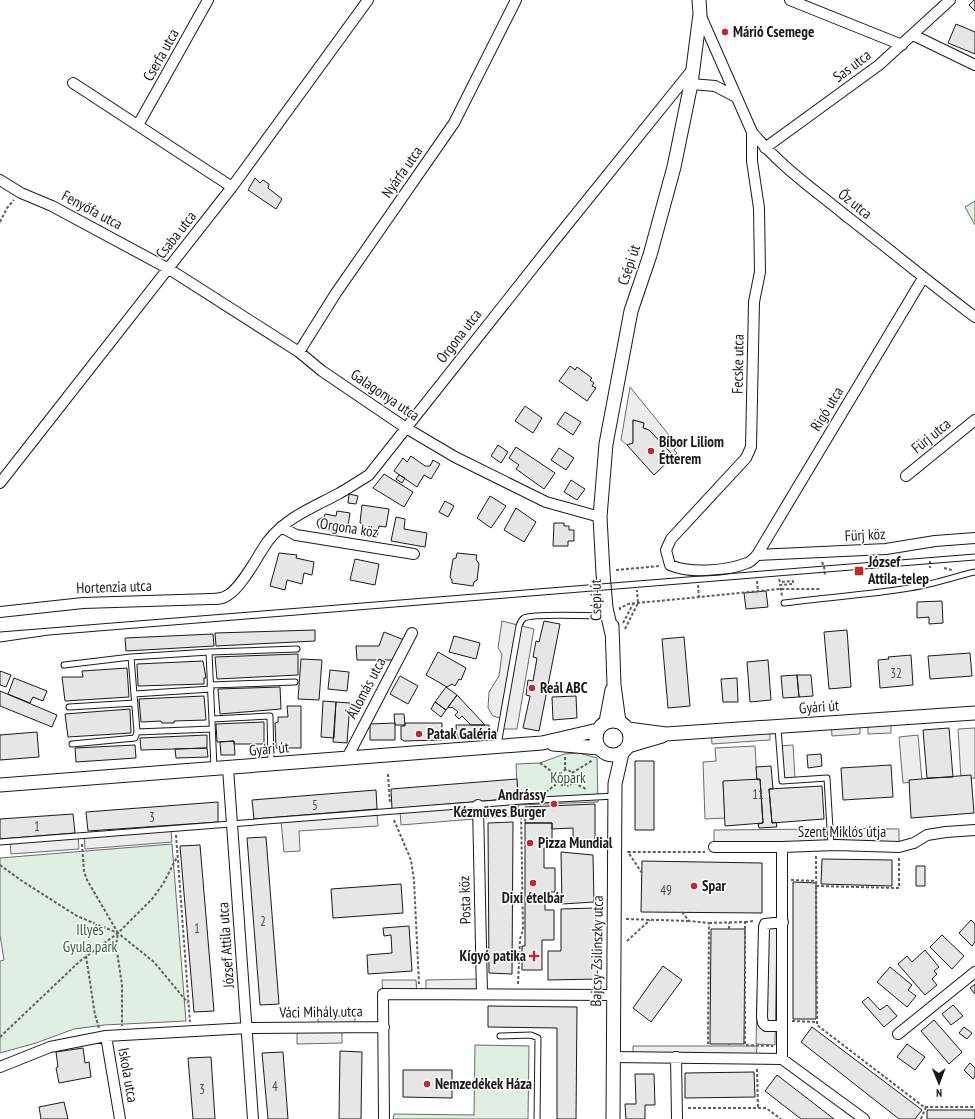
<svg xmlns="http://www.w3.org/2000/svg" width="975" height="1119" viewBox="0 0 975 1119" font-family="'PT Sans Narrow',sans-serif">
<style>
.green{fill:#e0efe3;stroke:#6a6a6a}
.parking{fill:#ededed;stroke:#6a6a6a}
.building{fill:#e6e6e6;stroke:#1a1a1a}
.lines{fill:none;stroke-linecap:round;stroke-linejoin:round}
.service-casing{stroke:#1a1a1a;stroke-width:7}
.minor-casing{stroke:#1a1a1a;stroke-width:12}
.tertiary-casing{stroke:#1a1a1a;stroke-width:15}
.path{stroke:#5f5f5f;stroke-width:2;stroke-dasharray:3 2;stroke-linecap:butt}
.service{stroke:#fff;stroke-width:5}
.minor{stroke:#fff;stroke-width:10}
.tertiary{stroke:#fff;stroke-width:13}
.tram{stroke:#1a1a1a;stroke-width:1}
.poi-dot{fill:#c62828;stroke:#fff;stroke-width:1.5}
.labels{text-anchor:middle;stroke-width:3;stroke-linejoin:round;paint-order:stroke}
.number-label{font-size:13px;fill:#4d4d4d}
.poi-label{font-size:15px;font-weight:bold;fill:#1a1a1a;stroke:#fff;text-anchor:start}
.street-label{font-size:15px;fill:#1a1a1a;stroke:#fff}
.park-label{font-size:15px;fill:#2b5a34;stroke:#fff}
</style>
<rect width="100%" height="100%" fill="#fff"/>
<!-- green -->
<path class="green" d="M975,201v24l-10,-18z
M579,753l18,5 1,44 -80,3 -2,-41 24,-1 24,-9z
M172,844l14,177 -82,4 -30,4 -38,14 -36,10v-92l4,-1 -4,-25v-77z
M475,1045l54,1 -1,73h-135l1,-5 80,1z"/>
<!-- parking -->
<path class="parking" d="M630,387l48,59 -4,4 3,3 -3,3 -25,-26 -6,-2 1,-5 -11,-3v23l-6,2 -6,-5z
M502,621l32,8 -17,100h-16l2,-10 -10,-3 -5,-8 1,-16 10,-16 3,-22 -4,-6z
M891,719v14l-23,1v-14z
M860,721v13l-28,2 -1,-14z
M770,727v13l-58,4 -1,-14z
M975,728v50l-14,1 -3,-50z
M918,735l4,46 -19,2 -4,-46z
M793,745l2,33h-14l-2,-32z
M755,746l2,34 -34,2 2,36 -20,1 -2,-57 13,-1 -1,-13z
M518,802l1,14 -33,2 -1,-14z
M474,805v14l-73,6 -1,-14z
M377,813l1,13 -79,5 1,20 -16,1 -3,-31z
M836,828l63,1v18l-63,-2z
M825,829v17l-111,1v-17z
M171,830l1,12 -87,7 -1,-13z
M78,836l1,13 -68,5 -1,-12z
M759,927h18l-2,118 -19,-1z
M479,979v15h-53v-14z
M382,980h34l1,14h-34z
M318,1016h37v11h-13v16l-45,1v-16l21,-1z
M633,1046h124l-1,12 -123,-1z"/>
<!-- building -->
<path class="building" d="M974,0h1v11l-6,-6z
M956,24l19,8v22l-27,-11z
M255,178l5,5 3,-3 6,4 -1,4 14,11 -6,10 -28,-19z
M570,366l5,4 2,-3 15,11 -2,2 4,3 -2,3 4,2 -9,13 -28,-20z
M525,406l17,12 -9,15 -18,-12z
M565,412l16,10 -8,13 -16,-11z
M633,420l11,3 -1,5 6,2 25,26 -20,19 -27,-30 6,-2z
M498,445l10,7 -7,11 -10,-7z
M516,447l39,26 -11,16 -28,-20 3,-4 -10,-7z
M559,448l15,10 -8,12 -15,-10z
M411,456l14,10h5l3,-6 7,4 -9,15 -7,-4 -7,12 -23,-16 9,-13 4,4z
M384,474l29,18 -9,15 -31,-19z
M399,475l6,3 -3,5 -6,-4z
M571,480l14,9 -8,11 -13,-8z
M349,494l9,2 -2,8 -8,-1z
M490,496l16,10 -15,22 -14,-10z
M445,501l9,5 -6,11 -9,-5z
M362,505l27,4 -3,18 -7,-1 -2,12 -15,-2 2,-12 -4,-1z
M516,508l20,14 -12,20 -20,-12z
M337,511l13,2 -3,19 -10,-2 -1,2 -17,-4 -2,-4 1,-4 3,-2h3l1,-4 11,2z
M396,517l9,2 -1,10 23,4 -2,14 -34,-6z
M554,523h10v3h5v4h5v11h-6v5h-15z
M279,553l18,2 -1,3 18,4 -2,13 -8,-2 -2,11 -15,-4 -2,10 -15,-4z
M457,553l20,2 -1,4 3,5 -2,16 -3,2 -1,4 -21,-3v-3l-2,-3 3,-18 3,-1z
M355,559l24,5 -4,21 -25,-5z
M766,591l2,16 -22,2 -2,-16z
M942,601l1,22 -14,1v-7l-12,1v-16z
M544,621l16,3 -21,107 -16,-3 7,-32 -4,-1 2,-15 5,1 4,-23 -4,-1 3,-16 3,1z
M315,630v11l-99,5 -1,-13z
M847,630l4,57 -22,2 -5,-57z
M384,632l20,8 -11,20h-36l-1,-14h23z
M213,634l1,12 -88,5 -1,-13z
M454,636l26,7 -4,16 -27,-7z
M684,637l6,69 -22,2 -6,-69z
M438,652l28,16 -5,12 -2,-1 -4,7 -3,-2 -5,3 -21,-12z
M970,653l2,23 -42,3 -2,-23z
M298,654v21l-81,4 -2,-22z
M911,655l2,30 -33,3 -2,-28 11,-1 -1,-2z
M301,659l21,1 -3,40 -21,-1z
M768,660l3,40 -21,2 -3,-40z
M203,661l3,17h-2v6l-66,2 -1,-22z
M127,668l2,29 -64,4 -3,-24h21l-1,-6z
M330,670l19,2 -2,19 -19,-2z
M0,671l11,4 -5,12 -6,-2z
M797,675h14l2,21 -14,1z
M797,675l2,22 -16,1 -2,-22z
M400,676l18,10 -10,18 -18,-10z
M14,678l33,13 -4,10 -10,-4 -3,6 -22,-9z
M737,678l1,24h-15l-2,-23z
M280,687l1,22 -61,5 -2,-25z
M446,687l11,8 -11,15 -11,-8z
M0,691l57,24 -5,12 -52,-21z
M457,695l28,30h-14l-9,-9 -3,3 -4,-4 3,-3 -6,-5 -1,1 -3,-1z
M204,696l2,24 -32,1v2h-12l-1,-2 -20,1 -2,-23z
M576,696l1,22 -24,2 -1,-23z
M323,701l13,1 -2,36 -13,-1z
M336,702l14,1 -3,40 -14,-1z
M435,702l11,8 -5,7 -10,-8z
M287,706h14v42h-25l-1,-25 3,-1v-5h10z
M130,709l1,24 -63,4 -3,-23z
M394,714h10l1,11h-10z
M264,722v22h-30v-3l-17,1 -1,-18z
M395,723v17h-25v-16z
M405,723h37v17l-38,1 -3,-2v-13h4z
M456,725h33l1,13h-33z
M949,728l4,49 -26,1 -4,-48z
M37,732l2,25 -39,3v-25z
M207,735v13l-66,2 -1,-12z
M234,741l1,14h-14l-1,-13z
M135,745l1,13 -60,4 -1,-14z
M207,748l1,9 -32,1 -1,-9z
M821,754l1,12 -14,2 -1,-13z
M635,761h19v69h-19z
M891,765l2,32 -50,3 -2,-32z
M771,766l2,23h-4l3,34 4,-1 1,5 -18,1 -1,-4 5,-1 -3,-44 -3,1 -1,-13z
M971,775l3,38 -63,5 -2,-38z
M517,779l1,19 -126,11 -1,-20z
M760,779l3,44 -38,3 -2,-45z
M822,786l2,33 -52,4 -3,-34z
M376,790l1,19 -123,10 -2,-19z
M218,802v20l-130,9 -2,-19z
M595,804v40l-22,1v-17l-21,1v-6h-27v-16z
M73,814l2,19 -75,6v-20z
M513,822l-1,152 -23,-1 -1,-150z
M525,823h27v25h-8v20h11v24h-10v18h9v30h-12v30h-20v-24h3z
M266,837l13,167 -19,1 -13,-167z
M200,845l14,166 -20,1 -14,-166z
M561,852l32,3 1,47 -32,2z
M822,859l70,1v26l-71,-2z
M642,861l120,2v50l-121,-1z
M916,866h9v20h-9z
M793,882l23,1v136h-23z
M401,884l2,29 -70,5 -2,-29z
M595,908l3,71 -50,1v-29h13v-42z
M971,920l4,4v18l-3,4 -13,-13z
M409,926l3,45 -44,3 -1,-19 25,-2 -1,-18 -7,1 -1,-8z
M711,929h34l-1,115h-34z
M942,935l22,21 -12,13 -22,-22z
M925,950l14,17 -5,4 3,3 -5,5 5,6 -12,10 -27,-31 9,-8 5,6z
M663,966l19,14 -31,42 -18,-14z
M890,967l22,18 -4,5 8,6 -9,11 -30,-25z
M975,984v10l-5,-6z
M868,997l12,13 7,-5 10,11 -13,11 -22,-25z
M953,1005l10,11 -12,9 -9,-11z
M488,1006l89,1 -1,112h-19v-91l-69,-1z
M934,1020l28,32 -13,12 -28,-33z
M812,1027l110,83 -7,9h-16l-98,-77z
M964,1027l8,6 -5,6 -8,-6z
M907,1044l18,13 -10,13 -18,-13z
M83,1048l2,15 4,-1 2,15 -32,6 -3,-15 2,-1 -2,-15z
M340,1051l22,1 -1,67h-22z
M283,1052l5,67h-20l-6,-66z
M211,1057l4,62h-22l-5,-61z
M970,1063l5,5v8l-2,3 -9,-9z
M403,1070h49v28l-49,-1z
M754,1072l1,25 -70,1v-25z
M635,1074h19l1,31h-10v14h-19l-1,-15h11z
M777,1075l57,44h-33l-36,-28z
M64,1102l4,17h-27l-2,-12z
M927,1110h48v9h-48z"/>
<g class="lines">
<!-- service casing -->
<g class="service-casing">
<path id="service" d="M784,603c42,-6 84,-8 125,-15 23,-3 44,-11 66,-16
M131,657l6,75 75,-3
M64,665l67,-8 78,-5
M210,685l85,-3
M134,694l77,-5
M69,707l66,-4
M212,719l58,-3 1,47
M778,728l4,53 45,-3 4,68
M72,744l63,-6 2,-6
M498,745l21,-119c1,-3 2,-6 5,-8 9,-5 69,-2 83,-2
M214,768l-5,-116 88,-3
M0,842l522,-41 93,-5
M500,1036l31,-1 7,3 -1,81"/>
</g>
<!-- minor casing -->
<g class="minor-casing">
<path id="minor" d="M790,0l112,45
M700,14l52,118c27,33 60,56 93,83 44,34 86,69 130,102
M913,35l62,30
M73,83l159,104
M691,84l24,2 21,11
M138,125l70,-125
M752,132v29l7,47 1,64 -6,30 -3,145 -5,11 -75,81 -5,11 4,15c20,9 57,6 77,-2 4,-1 7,-5 10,-8l166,-277
M765,148l114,-83 71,-65
M0,180l21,13 31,13 117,63 130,83 23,19 84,57 49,29 91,45 54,15
M299,352l37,-59 118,-170 62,-123
M906,476l69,-56
M0,483l232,-296 136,-187
M281,527l15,8 118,19
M757,555l129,-6 49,-8 40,-3
M0,612l83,-9 128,-4c6,0 12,0 17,-4 14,-8 30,-40 40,-54 19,-24 44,-33 70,-47 11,-6 21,-13 31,-19l182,-230 141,-175
M347,758l65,-125
M228,768l25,351
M478,805l4,189
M714,847h68
M782,1026h-16l-3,-3 -1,-6 2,-90 1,-3 18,-2
M898,1034l77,-62
M106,1036l14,83
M612,1057l170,2 82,60
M676,1057l1,62
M782,1059v-212l54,-2 63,2 15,-4 13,-8 19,-3 29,-2
M0,1067l50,-20 56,-11 142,-8 136,-1
M384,1119l-1,-125 230,1"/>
</g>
<!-- tertiary casing -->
<g class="tertiary-casing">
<path id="tertiary" d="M612,626l2,59 5,37
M612,634l-6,-26 -3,-35 -3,-56 6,-73 25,-133 19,-56 24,-88 17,-83 9,-70 -1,-14
M596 738a17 17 0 1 1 34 0a17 17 0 1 1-34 0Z
M606,722l6,-32
M628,729l38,5 309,-21
M553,744l46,4
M628,746l34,-10
M0,785l542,-42 56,-13
M613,1119l2,-335 7,-31"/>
</g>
<!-- path -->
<path class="path" d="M0,222l7,-14 7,-8
M930,561v7
M822,562l2,4 1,10
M944,568l8,2
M616,570l44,-4
M779,579l1,3 13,-1v3l-13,1 2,11
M757,581l1,11
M698,585l1,13
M620,610v-2l8,-4 10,-1 142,-14h40
M623,623l10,-19
M625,629l13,-26 -1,-13
M565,757v13
M540,763l18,13
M558 778a8 8 0 1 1 16 0a8 8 0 1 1-16 0Z
M572,773l21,-13
M388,774l2,30
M574,783l12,6
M546,792l13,-10
M394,820l17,40 3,20 5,104
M176,835l14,187
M82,844l2,27 3,9 31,53 -2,12 6,40v41
M816,856l1,169 107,82h51
M0,865l22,16 55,35 41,17 36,29 34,41
M642,873l-14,-21h77
M791,880l25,1
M816,886l83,2v-32
M682,912l7,9 20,2 -1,121
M626,919l63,2
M745,922l9,-1
M709,923l36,-1v123l28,1
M729,929v-6
M627,941l23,-21
M86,956l9,59 4,13
M518,984l2,-45 3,-9 -2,-121
M792,1021l25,1
M0,1037l80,-76 38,-28 34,-34 11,-15 14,-27
M729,1044v1
M757,1069l1,39
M688,1108h78l15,11
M921,1119l5,-12"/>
<!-- service -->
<use href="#service" class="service"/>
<!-- minor -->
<use href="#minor" class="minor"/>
<!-- tertiary -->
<use href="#tertiary" class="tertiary"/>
<!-- tram -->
<path class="tram" d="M0,632l975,-78
M0,642l49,-7 926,-75"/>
</g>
<!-- markers -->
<g class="poi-dot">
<circle cx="725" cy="32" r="4"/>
<circle cx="651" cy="451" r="4"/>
<rect x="854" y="566" width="10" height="10" rx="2"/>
<circle cx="532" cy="688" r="4"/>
<circle cx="419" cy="734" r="4"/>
<circle cx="554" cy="804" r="4"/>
<circle cx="530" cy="843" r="4"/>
<circle cx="533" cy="883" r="4"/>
<circle cx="694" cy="886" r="4"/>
<path d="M532 950h4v4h4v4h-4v4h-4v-4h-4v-4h4z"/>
<circle cx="427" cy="1084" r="4"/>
</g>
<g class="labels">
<!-- number labels -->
<g class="number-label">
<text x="896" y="678">32</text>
<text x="758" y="799">11</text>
<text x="315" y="810">5</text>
<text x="152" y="822">3</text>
<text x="37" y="831">1</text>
<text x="666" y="895">49</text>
<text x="263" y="926">2</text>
<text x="197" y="933">1</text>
<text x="275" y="1091">4</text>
<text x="202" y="1094">3</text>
</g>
<!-- poi labels -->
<g class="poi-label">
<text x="733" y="37">Márió Csemege</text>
<text x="659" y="447">Bíbor Liliom<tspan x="659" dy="17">Étterem</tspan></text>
<text x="868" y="567">József<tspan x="868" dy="17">Attila-telep</tspan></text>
<text x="540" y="693">Reál ABC</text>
<text x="427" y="739">Patak Galéria</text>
<text x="546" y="800" text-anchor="end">Andrássy<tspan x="546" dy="17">Kézműves Burger</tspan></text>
<text x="538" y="848">Pizza Mundial</text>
<text x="702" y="891">Spar</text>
<text x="533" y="903" text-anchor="middle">Dixi ételbár</text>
<text x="526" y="961" text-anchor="end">Kígyó patika</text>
<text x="435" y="1089">Nemzedékek Háza</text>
</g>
<!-- street labels -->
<g class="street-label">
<text transform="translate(161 55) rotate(-61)" y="5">Cserfa utca</text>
<text transform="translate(852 66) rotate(-37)" y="5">Sas utca</text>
<text transform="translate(402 172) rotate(-55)" y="5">Nyárfa utca</text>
<text transform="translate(855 204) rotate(39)" y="5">Őz utca</text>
<text transform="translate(92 210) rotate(28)" y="5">Fenyőfa utca</text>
<text transform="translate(176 235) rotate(-52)" y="5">Csaba utca</text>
<text transform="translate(629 265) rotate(-72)" y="5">Csépi út</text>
<text transform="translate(459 336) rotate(-52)" y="5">Orgona utca</text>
<text transform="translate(738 364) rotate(-89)" y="5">Fecske utca</text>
<text transform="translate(385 395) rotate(34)" y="5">Galagonya utca</text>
<text transform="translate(827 409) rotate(-59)" y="5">Rigó utca</text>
<text transform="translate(931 436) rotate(-39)" y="5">Fürj utca</text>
<text transform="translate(349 528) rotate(9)" y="5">Orgona köz</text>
<text transform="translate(865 535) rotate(-3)" y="5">Fürj köz</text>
<text transform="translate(114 587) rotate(-2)" y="5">Hortenzia utca</text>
<text transform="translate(596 600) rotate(-91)" y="5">Csépi út</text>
<text transform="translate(366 688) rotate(-62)" y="5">Állomás utca</text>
<text transform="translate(819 707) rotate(-4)" y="5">Gyári út</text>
<text transform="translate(269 749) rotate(-5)" y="5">Gyári út</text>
<text x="842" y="837">Szent Miklós útja</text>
<text transform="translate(465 900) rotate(-92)" y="5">Posta köz</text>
<text transform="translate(226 945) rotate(-94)" y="5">József Attila utca</text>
<text transform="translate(597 951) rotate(-89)" y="5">Bajcsy-Zsilinszky utca</text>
<text transform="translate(321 1012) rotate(-1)" y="5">Váci Mihály utca</text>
<text transform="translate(128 1075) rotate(80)" y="5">Iskola utca</text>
</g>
<!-- park labels -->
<g class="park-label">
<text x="568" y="783">Kőpark</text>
<text x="90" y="935">Illyés<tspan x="90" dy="17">Gyula park</tspan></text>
</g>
</g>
<!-- north arrow -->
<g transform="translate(939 1083) rotate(179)" stroke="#ffffff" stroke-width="3" paint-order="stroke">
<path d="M0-3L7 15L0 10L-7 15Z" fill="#1a1a1a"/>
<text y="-6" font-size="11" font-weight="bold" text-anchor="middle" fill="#1a1a1a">N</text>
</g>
</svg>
